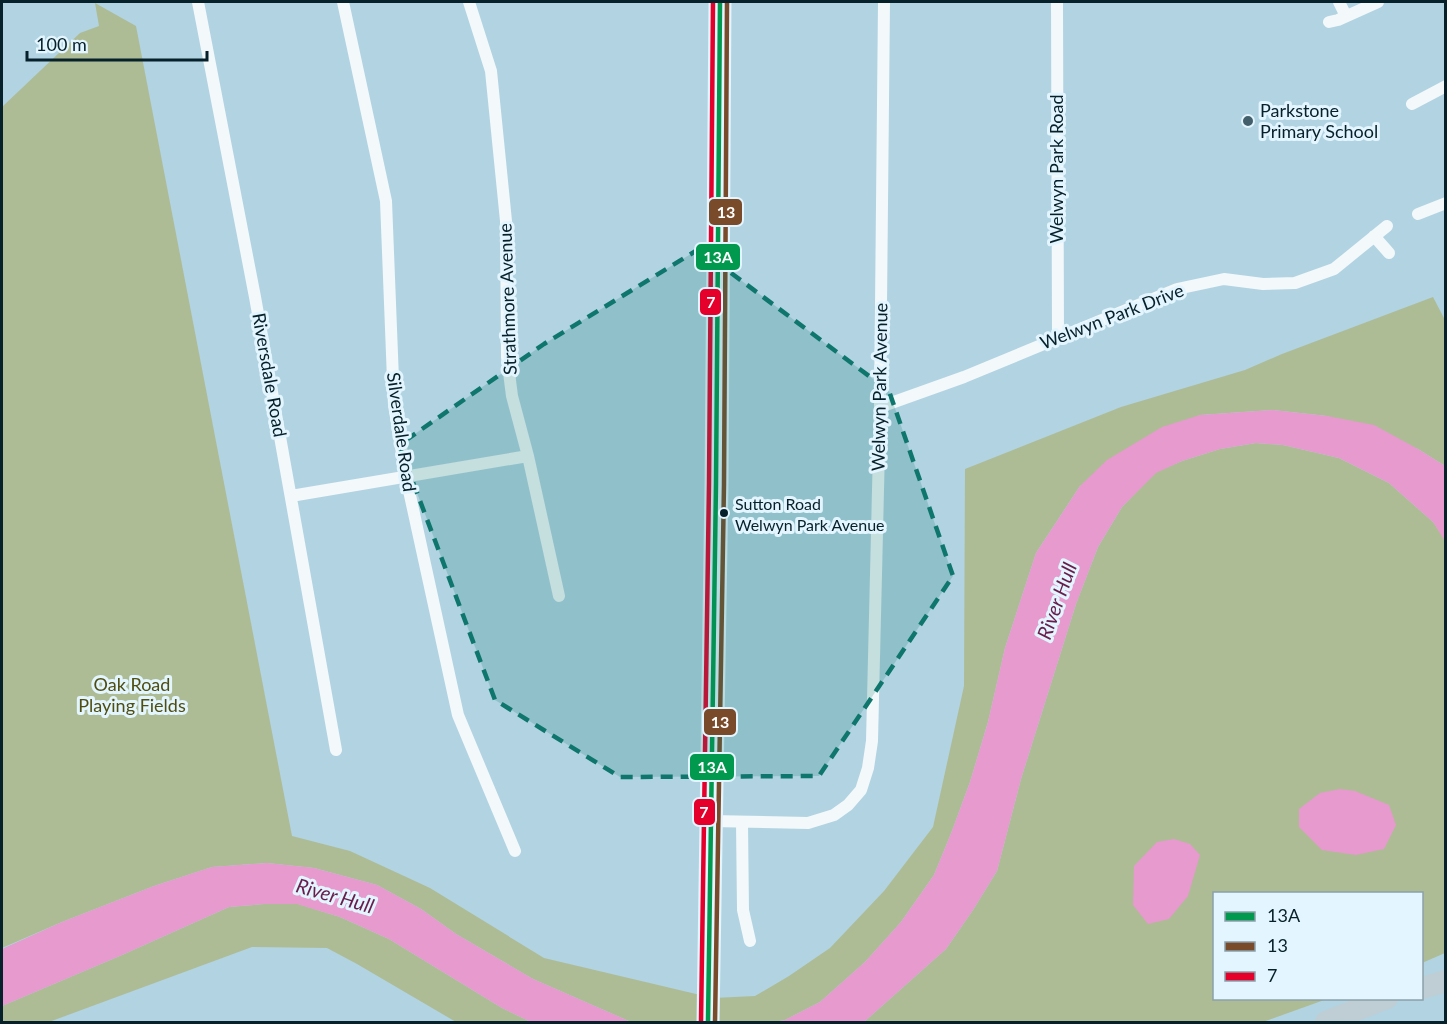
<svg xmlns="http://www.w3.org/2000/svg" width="1447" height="1024" viewBox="0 0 1447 1024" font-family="Lato,sans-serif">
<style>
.green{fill:#aebc95}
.water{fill:#e69ace}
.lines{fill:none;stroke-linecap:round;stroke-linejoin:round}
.street{stroke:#f3f8fb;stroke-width:12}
.secondary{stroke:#e4ecef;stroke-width:16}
.highway{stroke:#bfced4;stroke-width:22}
.bus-1-casing{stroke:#e3f5fe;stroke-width:9}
.bus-2-casing{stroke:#e3f5fe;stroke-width:9}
.bus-3-casing{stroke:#e3f5fe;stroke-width:9}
.bus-1{stroke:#01994d;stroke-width:4.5}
.bus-2{stroke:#7a4b2a;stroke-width:4.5}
.bus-3{stroke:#e4002b;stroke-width:4.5}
.marked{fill:#0f766e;fill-opacity:0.2;stroke:#0f766e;stroke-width:4.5;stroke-dasharray:12 8;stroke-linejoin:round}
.poi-dot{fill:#425f6b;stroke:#e3f5fe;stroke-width:2}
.bus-dot{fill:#07212b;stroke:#e3f5fe;stroke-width:2}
.labels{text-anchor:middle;stroke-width:6;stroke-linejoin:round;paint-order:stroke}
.bus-label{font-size:16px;fill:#07212b;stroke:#e3f5fe;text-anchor:start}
.poi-label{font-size:18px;fill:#07212b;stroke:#e3f5fe;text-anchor:start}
.street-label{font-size:18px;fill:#07212b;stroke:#e3f5fe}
.park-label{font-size:18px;fill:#504d10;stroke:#e3f5fe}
.water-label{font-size:20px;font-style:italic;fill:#681d4b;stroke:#e3f5fe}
.line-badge{stroke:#e3f5fe;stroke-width:2}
.badge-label{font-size:16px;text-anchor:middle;font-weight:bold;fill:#fff}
</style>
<rect width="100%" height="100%" fill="#b1d3e2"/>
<!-- green -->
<path class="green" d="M95,3l41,23 156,810 58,15 80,37 114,70 169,40 42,-2 34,-20 41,-28 54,-57 49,-64 31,-141 1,-217 156,-62 124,-37 37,-16 151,-57 12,23v146l-27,-17 -91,-33 -54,-6 -73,5 -120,71 -44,67 -31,95 -17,74 -18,60 -18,49 -18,44 -33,47 -36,40 -45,40 -35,18 -11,2h-143l-98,-43 -77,-45 -35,-25 -44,-24 -63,-17 -47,-5 -55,4 -58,19 -92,36 -60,26v-841l78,-74 19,-7z
M1256,443l27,2 56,13 50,25 44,39 13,19 -1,412 -23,10v-69h-208v104l113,1 -64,23h-399l82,-73 27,-39 24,-39 24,-92 55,-175 22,-57 24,-40 34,-35 26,-11 38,-12z
M264,904h34l42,13 49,22 113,69 29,14h-75l-99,-58 -30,-16 -75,-1 -203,75h-47v-16l120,-51 107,-48z"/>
<!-- water -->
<path class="water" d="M1273,410l54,6 47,9 44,24 27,17v75l-12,-19 -44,-39 -50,-25 -56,-13 -27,-2 -36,6 -38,12 -26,12 -34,34 -24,40 -22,57 -55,175 -24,92 -24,39 -27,39 -82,73h-90l11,-2 35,-18 45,-40 36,-40 33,-47 18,-44 18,-49 18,-60 17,-74 31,-95 44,-67 27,-26 55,-33 38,-12z
M1340,789l15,2 34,14 7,20 -12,24 -28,6 -34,-5 -23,-23v-18l21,-16z
M1174,839l16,5 10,11 -12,41 -19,23 -21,5 -15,-19 1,-39 23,-24z
M267,863l47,5 63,17 44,24 35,25 77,45 98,43h-100l-29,-14 -113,-69 -49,-22 -43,-13h-33l-35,3 -107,48 -120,51v-57l60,-27 92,-36 58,-19z"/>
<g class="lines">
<!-- street -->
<path class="street" d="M198,2l57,295 81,453
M343,2l43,199 8,204 12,72 52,238 57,136
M469,2l22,69 15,150 1,136 5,39 16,60 31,140
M1057,2l1,335
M1339,2l7,14
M1329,22l9,-2 40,-18
M1412,104l34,-18
M1418,214l28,-11
M1374,236l15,17
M880,407l84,-30 213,-88 47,-10 39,5 32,-1 39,-14 53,-43
M291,496l237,-40
M711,821l97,2 26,-8 14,-10 13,-15 7,-22 4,-27 8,-334 4,-405
M742,823l1,87 7,31"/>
<!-- secondary -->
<path class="secondary" d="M708,1022c2,-205 7,-410 9,-615 1,-135 0,-270 3,-405"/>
<!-- highway -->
<path class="highway" d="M1422,988l24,-7
M1326,1022l61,-24"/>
<!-- bus-1 casing -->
<g class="bus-1-casing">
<path id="bus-1" d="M708,1022l8,-538 4,-482"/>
</g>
<!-- bus-2 casing -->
<g class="bus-2-casing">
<path id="bus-2" d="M715,1022l9,-538 3,-482"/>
</g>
<!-- bus-3 casing -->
<g class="bus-3-casing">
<path id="bus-3" d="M701,1022l8,-538 4,-482"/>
</g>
<!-- bus-1 -->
<use href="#bus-1" class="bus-1"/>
<!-- bus-2 -->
<use href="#bus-2" class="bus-2"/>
<!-- bus-3 -->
<use href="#bus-3" class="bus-3"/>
</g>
<!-- marked area -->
<path class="marked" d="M699,249l190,142 64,185 -134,200 -199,1 -125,-77 -96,-255 145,-101z"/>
<!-- markers -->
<circle class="poi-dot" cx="1248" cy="121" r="6"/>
<circle class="bus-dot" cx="724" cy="513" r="5"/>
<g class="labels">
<!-- bus labels -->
<g class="bus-label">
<text x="735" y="510">Sutton Road<tspan x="735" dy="21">Welwyn Park Avenue</tspan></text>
</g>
<!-- poi labels -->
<g class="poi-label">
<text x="1260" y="117">Parkstone<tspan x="1260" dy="21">Primary School</tspan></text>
</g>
<!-- street labels -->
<g class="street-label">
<text transform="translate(1057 169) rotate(-90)" y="6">Welwyn Park Road</text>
<text transform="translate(508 299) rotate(-92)" y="6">Strathmore Avenue</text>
<text transform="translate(1112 317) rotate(-21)" y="6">Welwyn Park Drive</text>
<text transform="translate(269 375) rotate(80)" y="6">Riversdale Road</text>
<text transform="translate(880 387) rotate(-89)" y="6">Welwyn Park Avenue</text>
<text transform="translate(401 432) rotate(82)" y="6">Silverdale Road</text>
</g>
<!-- park labels -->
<g class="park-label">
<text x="132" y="691">Oak Road<tspan x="132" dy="21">Playing Fields</tspan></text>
</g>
<!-- water labels -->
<g class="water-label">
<text transform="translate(1057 601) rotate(-70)" y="7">River Hull</text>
<text transform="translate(335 896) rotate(16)" y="7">River Hull</text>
</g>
</g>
<g class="line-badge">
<rect x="708" y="198" width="35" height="28" rx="6" fill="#7a4b2a"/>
<rect x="695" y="243" width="46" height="28" rx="6" fill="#01994d"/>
<rect x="699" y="288" width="23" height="28" rx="6" fill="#e4002b"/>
<rect x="703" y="708" width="34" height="28" rx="6" fill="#7a4b2a"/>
<rect x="689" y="753" width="46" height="28" rx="6" fill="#01994d"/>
<rect x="693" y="798" width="23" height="28" rx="6" fill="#e4002b"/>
</g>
<g class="badge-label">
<text x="726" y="218">13</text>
<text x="718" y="263">13A</text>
<text x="711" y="308">7</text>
<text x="720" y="728">13</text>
<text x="712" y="773">13A</text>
<text x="704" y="818">7</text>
</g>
<!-- border -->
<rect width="1447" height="1024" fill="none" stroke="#07212b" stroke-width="6"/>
<!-- legend -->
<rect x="1213" y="892" width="210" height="108" fill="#e3f5fe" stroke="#8ba0aa" stroke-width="1.5"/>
<rect x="1225" y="912" width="30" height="9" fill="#01994d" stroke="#8ba0aa" stroke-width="1.5"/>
<text x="1267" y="922" font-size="18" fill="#07212b">13A</text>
<rect x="1225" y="942" width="30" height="9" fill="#7a4b2a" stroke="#8ba0aa" stroke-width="1.5"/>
<text x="1267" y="952" font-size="18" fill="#07212b">13</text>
<rect x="1225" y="972" width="30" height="9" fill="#e4002b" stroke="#8ba0aa" stroke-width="1.5"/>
<text x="1267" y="982" font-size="18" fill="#07212b">7</text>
<!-- scale -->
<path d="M27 51v9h180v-9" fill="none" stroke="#07212b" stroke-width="3"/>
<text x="36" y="51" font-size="18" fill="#07212b" stroke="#e3f5fe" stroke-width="4.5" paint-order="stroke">100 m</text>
</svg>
